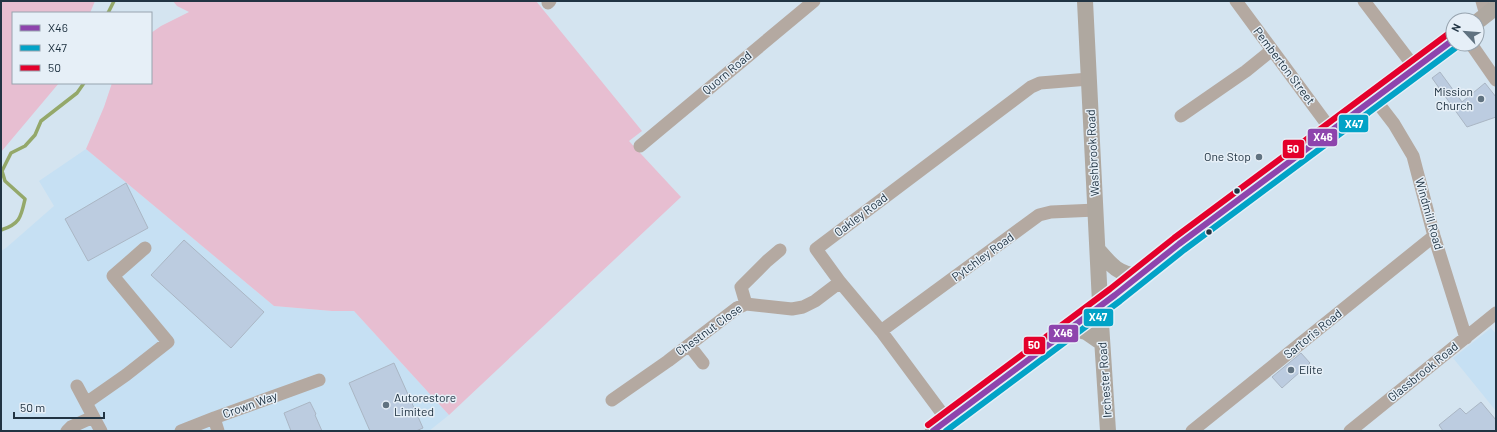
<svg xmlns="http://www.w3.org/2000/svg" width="1497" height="432" viewBox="0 0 1497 432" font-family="Barlow,sans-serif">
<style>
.built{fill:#c6e0f3}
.green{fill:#e7bed1}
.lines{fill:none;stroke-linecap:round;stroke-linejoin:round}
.stream{stroke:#94a86a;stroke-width:3.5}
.building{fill:#bccce0;stroke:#aab6c4}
.minor{stroke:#b4a9a1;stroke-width:13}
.major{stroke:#afa8a0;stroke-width:16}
.bus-1-casing{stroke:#e6eff7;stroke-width:9}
.bus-2-casing{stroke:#e6eff7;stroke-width:9}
.bus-3-casing{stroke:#e6eff7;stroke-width:9}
.bus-1{stroke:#8e44ad;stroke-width:6}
.bus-2{stroke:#02a3c7;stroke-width:6}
.bus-3{stroke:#e4002b;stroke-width:6}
.poi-dot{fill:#607280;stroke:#e6eff7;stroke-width:1.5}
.bus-dot{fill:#213443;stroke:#e6eff7;stroke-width:1.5}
.labels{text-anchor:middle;stroke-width:3;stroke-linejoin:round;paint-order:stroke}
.street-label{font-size:12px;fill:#213443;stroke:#e6eff7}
.poi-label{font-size:12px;fill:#213443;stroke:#e6eff7;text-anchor:end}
.line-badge{stroke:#e6eff7;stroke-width:1.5}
.badge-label{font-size:11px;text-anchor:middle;font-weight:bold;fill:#fff}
</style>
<rect width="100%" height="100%" fill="#d4e4f0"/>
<!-- built -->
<path class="built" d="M86,149l188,157 58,5h22l95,104 -20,16h-428v-180l5,-3 48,-42 -15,-25z
M1491,328l5,6v77l-43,-53z"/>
<!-- green -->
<path class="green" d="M1,1h94l-5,12h-77v70h46l-58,69z
M173,1h363l106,130 -13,10 52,56 -232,218 -95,-104h-22l-58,-5 -188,-157 18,-42 8,-24h39v-50l10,-7 28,-14 -12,-6z"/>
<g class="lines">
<!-- stream -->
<path class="stream" d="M108,13l6,-12
M1,230c19,-6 20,-13 24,-31l-20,-18 -3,-10 9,-18 14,-7 10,-11 6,-14 36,-28 7,-10"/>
</g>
<!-- building -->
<path class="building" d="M1440,72l22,30 23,-19 11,14v20l-29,10 -35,-49z
M126,183l22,45 -60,33 -23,-42z
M184,240l80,72 -33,36 -80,-73z
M1301,353l9,10 -28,25 -10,-11z
M394,363l29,65 -7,3h-46l-21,-48z
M310,402l6,12 -1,1 7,16h-31l-7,-18z
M1481,402l15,18v11h-53l-4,-6 21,-17 6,6z"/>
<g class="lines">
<!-- minor -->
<path class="minor" d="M1236,1l96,130
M1364,1l51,67
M1482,1l2,7 5,5
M548,3l2,-2
M1471,44l25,36
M1374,98l20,26 19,32 21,80 32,102
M1181,116l65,-45 26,-21
M640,146l174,-145
M746,304l-5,-17 26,-26 13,-11
M881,331l158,-116 12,-3 45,-2
M689,345l14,18
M77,386l24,45
M612,400l56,-39 69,-53 9,-4 46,5 11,-2 12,-6 25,-19
M86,403l40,-28 42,-33 -55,-66 32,-28
M214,418l4,13
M947,420l-66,-89 -41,-49 -24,-33 215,-162 9,-4 49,-4
M67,431l4,-4 22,-10
M181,431l33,-13 105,-38
M1192,431l242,-195
M1350,431l146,-118"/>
<!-- major -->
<path class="major" d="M1085,1l16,322 7,108
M1477,22l19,-15
M1098,250c13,15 20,24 40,26
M1070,328l16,4 16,11
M933,431l182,-136 64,-51 63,-46 211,-158"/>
<!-- bus-1 casing -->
<g class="bus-1-casing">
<path id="bus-1" d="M933,431l182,-136 64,-51 274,-204"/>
</g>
<!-- bus-2 casing -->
<g class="bus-2-casing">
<path id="bus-2" d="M946,431l174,-130 64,-51 274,-204"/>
</g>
<!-- bus-3 casing -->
<g class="bus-3-casing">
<path id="bus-3" d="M928,425l182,-136 64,-51 274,-204"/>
</g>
<!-- bus-1 -->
<use href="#bus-1" class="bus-1"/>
<!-- bus-2 -->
<use href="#bus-2" class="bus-2"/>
<!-- bus-3 -->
<use href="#bus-3" class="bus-3"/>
</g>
<!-- markers -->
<g class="poi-dot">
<circle cx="1481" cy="99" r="4"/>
<circle cx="1259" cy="157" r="4"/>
<circle cx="1291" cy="370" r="4"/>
<circle cx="386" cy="405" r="4"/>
</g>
<g class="bus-dot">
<circle cx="1237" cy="191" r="3.5"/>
<circle cx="1209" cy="232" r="3.5"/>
</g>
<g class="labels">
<!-- street labels -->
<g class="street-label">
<text transform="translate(1284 66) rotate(53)" y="4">Pemberton Street</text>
<text transform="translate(727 73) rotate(-40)" y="4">Quorn Road</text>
<text transform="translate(1093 153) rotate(-93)" y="4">Washbrook Road</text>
<text transform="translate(1429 214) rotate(74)" y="4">Windmill Road</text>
<text transform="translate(861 215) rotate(-37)" y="4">Oakley Road</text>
<text transform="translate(983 257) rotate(-36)" y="4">Pytchley Road</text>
<text transform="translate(709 330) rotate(-36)" y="4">Chestnut Close</text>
<text transform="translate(1313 334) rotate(-39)" y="4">Sartoris Road</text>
<text transform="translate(1423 372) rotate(-39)" y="4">Glassbrook Road</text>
<text transform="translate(1105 380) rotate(-94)" y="4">Irchester Road</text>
<text transform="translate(250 405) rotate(-20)" y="4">Crown Way</text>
</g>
<!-- poi labels -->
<g class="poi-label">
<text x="1473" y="96">Mission<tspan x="1473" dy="14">Church</tspan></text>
<text x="1251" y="161">One Stop</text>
<text x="1299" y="374" text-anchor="start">Elite</text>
<text x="394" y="402" text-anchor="start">Autorestore<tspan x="394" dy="14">Limited</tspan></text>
</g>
</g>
<g class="line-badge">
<rect x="1338" y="114" width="31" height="19" rx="4" fill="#02a3c7"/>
<rect x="1307" y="128" width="31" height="19" rx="4" fill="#8e44ad"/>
<rect x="1282" y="139" width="23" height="20" rx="4" fill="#e4002b"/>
<rect x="1083" y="308" width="31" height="19" rx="4" fill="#02a3c7"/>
<rect x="1048" y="324" width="31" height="19" rx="4" fill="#8e44ad"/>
<rect x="1023" y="336" width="23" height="19" rx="4" fill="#e4002b"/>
</g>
<g class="badge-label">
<text x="1354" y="128">X47</text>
<text x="1323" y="141">X46</text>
<text x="1293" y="153">50</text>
<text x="1098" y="321">X47</text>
<text x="1063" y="337">X46</text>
<text x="1034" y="349">50</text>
</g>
<!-- border -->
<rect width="1497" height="432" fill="none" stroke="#213443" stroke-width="4"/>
<!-- legend -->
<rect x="12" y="12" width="140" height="72" fill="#e6eff7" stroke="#97a4af"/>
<rect x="20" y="25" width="20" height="6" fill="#8e44ad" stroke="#97a4af"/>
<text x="48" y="32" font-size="12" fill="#213443">X46</text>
<rect x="20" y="45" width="20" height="6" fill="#02a3c7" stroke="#97a4af"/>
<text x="48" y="52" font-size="12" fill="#213443">X47</text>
<rect x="20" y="65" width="20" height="6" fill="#e4002b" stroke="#97a4af"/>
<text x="48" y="72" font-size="12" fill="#213443">50</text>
<!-- north arrow -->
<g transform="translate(1465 32) rotate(296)"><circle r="19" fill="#e6eff7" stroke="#97a4af"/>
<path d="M0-3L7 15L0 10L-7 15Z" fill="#607280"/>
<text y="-6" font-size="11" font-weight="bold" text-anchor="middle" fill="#213443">N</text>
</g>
<!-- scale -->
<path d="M14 412v6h90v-6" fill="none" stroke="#213443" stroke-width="2"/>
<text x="20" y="412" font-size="12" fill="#213443" stroke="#e6eff7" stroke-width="3" paint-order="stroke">50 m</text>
</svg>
